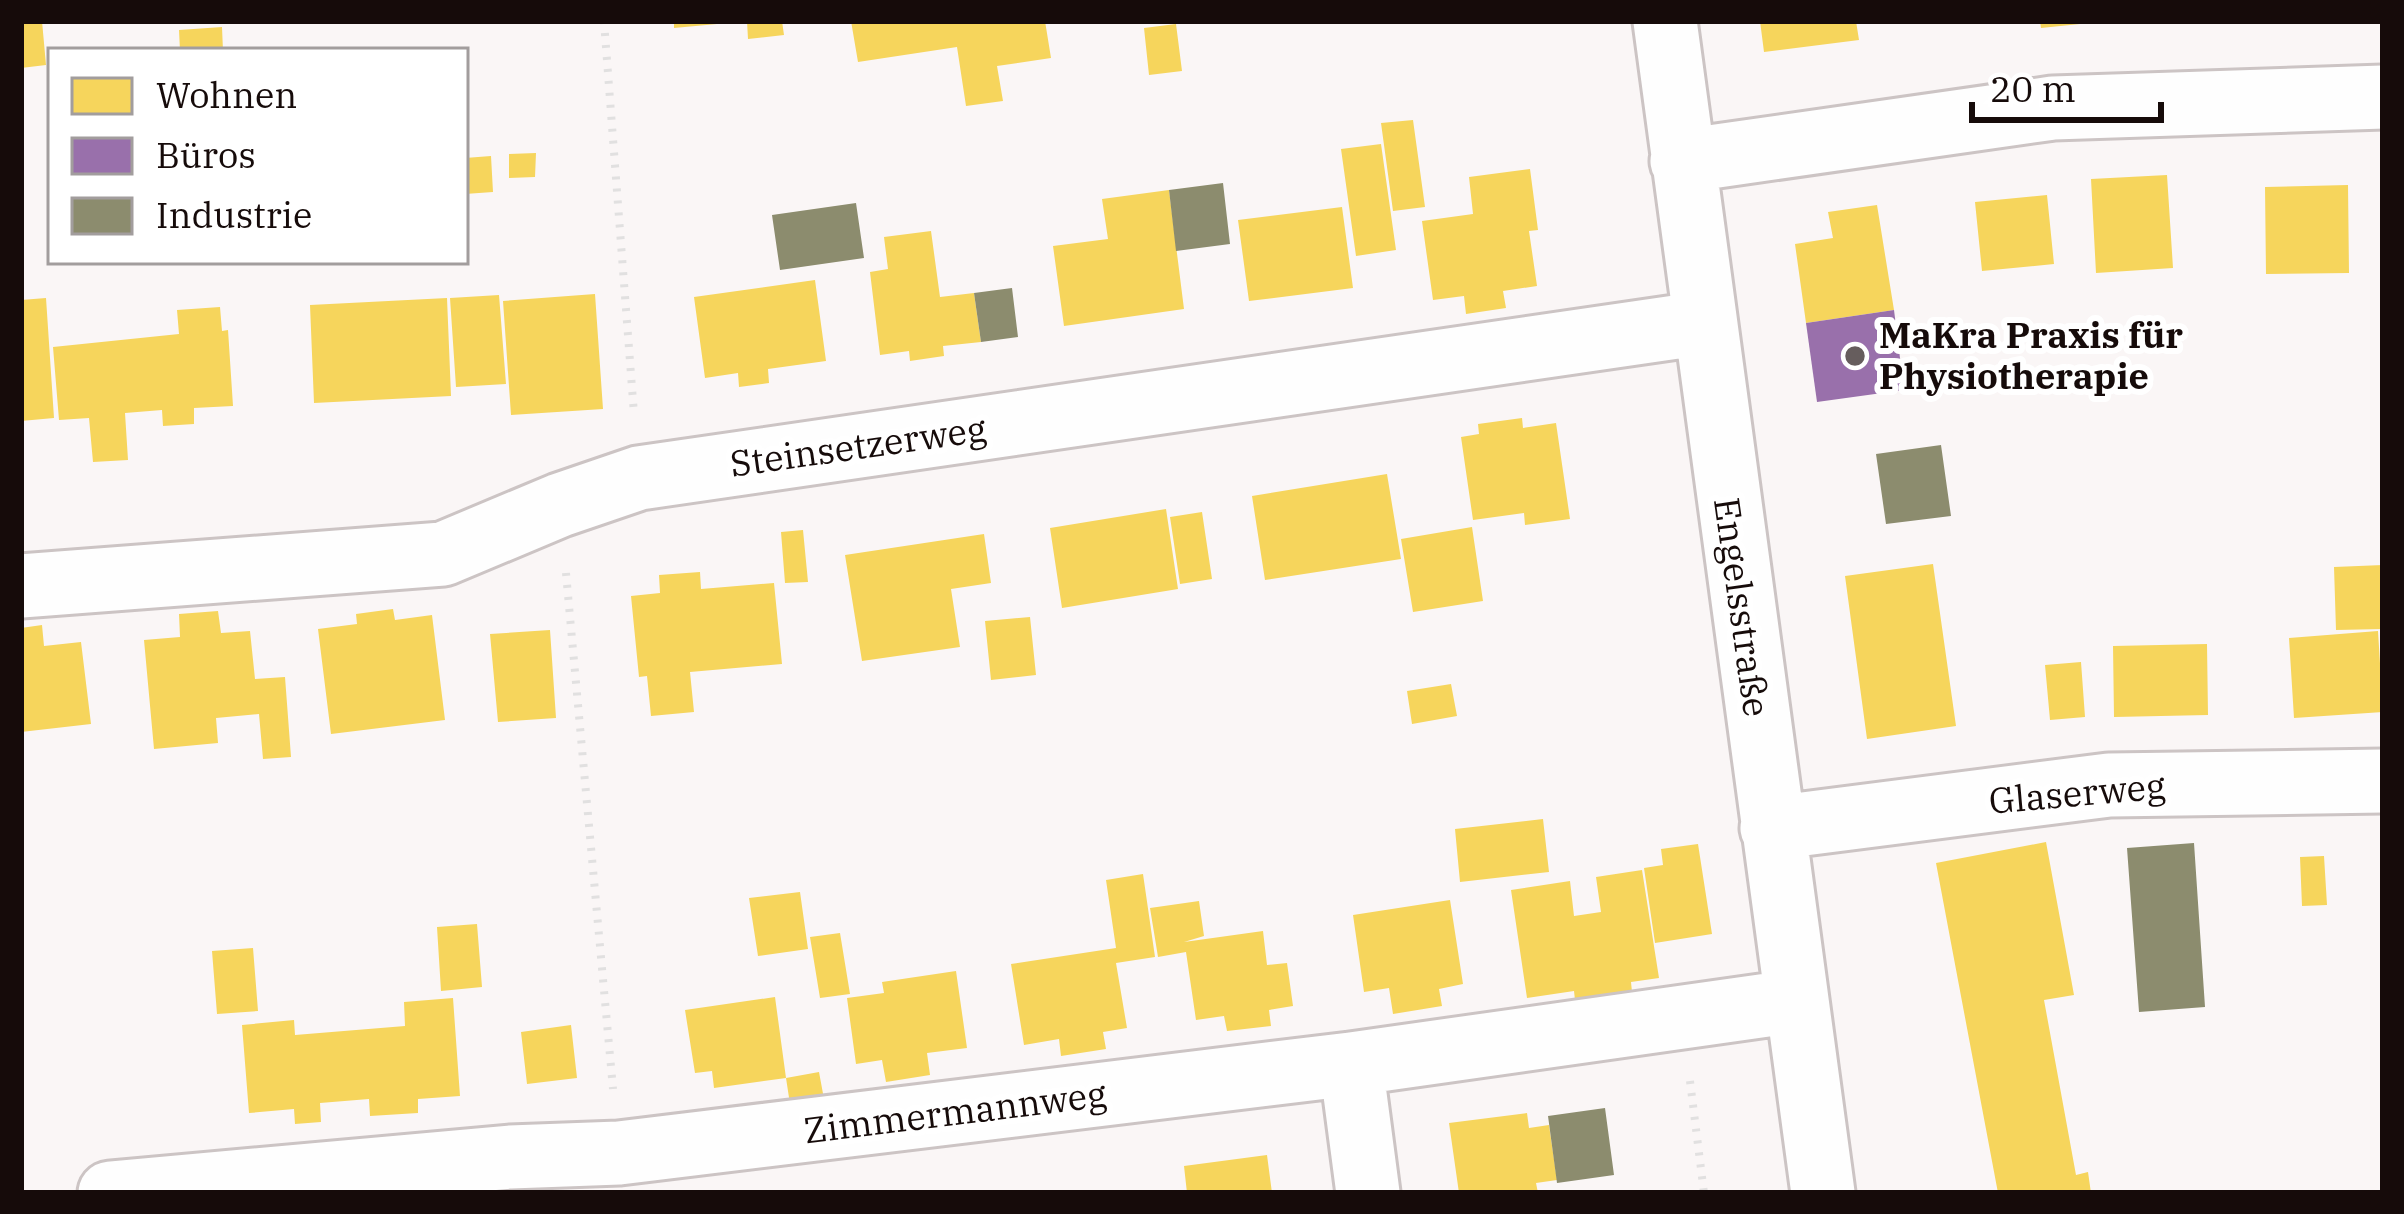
<svg xmlns="http://www.w3.org/2000/svg" width="2404" height="1214" viewBox="0 0 2404 1214" font-family="'IBM Plex Serif',serif">
<style>
.homes{fill:#f6d55c}
.offices{fill:#9970ab}
.industry{fill:#8c8c6e}
.lines{fill:none;stroke-linecap:round;stroke-linejoin:round}
.minor-casing{stroke:#ccc4c4;stroke-width:69}
.path{stroke:#e1e0e0;stroke-width:8;stroke-dasharray:3 9;stroke-linecap:butt}
.minor{stroke:#fefefe;stroke-width:63}
.poi-dot{fill:#665d5d;stroke:#fff;stroke-width:4.5}
.labels{text-anchor:middle;stroke-width:12;stroke-linejoin:round;paint-order:stroke}
.poi-label{font-size:36px;font-weight:bold;fill:#160b0a;stroke:#fff;text-anchor:start}
.street-label{font-size:36px;fill:#160b0a;stroke:#fff}
</style>
<rect width="100%" height="100%" fill="#faf6f6"/>
<!-- homes -->
<path class="homes" d="M21,21h21l4,44 -25,3z
M674,21h43v3l-43,4z
M747,21h35l2,14 -36,4z
M851,21h194l6,37 -54,8 6,35 -37,5 -9,-59 -99,15z
M1760,21h96l3,19 -95,12z
M2040,21h39l1,3 -39,4z
M1176,24l6,47 -33,4 -5,-47z
M222,27l1,24h-43l-1,-21z
M1413,120l12,87 -32,4 -12,-88z
M1381,144l15,106 -40,6 -15,-107z
M536,153l-1,24 -26,1v-24z
M491,156l2,36 -28,2v-36z
M1530,169l8,61 -9,1 8,55 -34,5 3,17 -40,6 -2,-18 -31,4 -11,-79 51,-7 -4,-37z
M2167,175l6,93 -77,5 -5,-94z
M2348,185l1,88 -83,1 -1,-87z
M1169,190l15,119 -120,17 -11,-80 55,-7 -6,-40z
M2047,195l7,69 -72,7 -7,-69z
M1877,205l17,105 -88,13 -11,-79 38,-6 -5,-26z
M1342,207l11,81 -104,13 -11,-81z
M931,231l9,66 34,-4 7,49 -38,4 1,10 -34,5 -1,-10 -29,4 -10,-83 18,-3 -4,-32z
M815,280l11,81 -58,8 1,14 -30,4 -1,-14 -33,5 -11,-81z
M595,294l8,115 -92,6 -8,-114z
M499,295l7,89 -50,3 -6,-89z
M46,298l8,120 -33,3v-121z
M447,298l4,98 -137,7 -4,-98z
M220,307l2,24 6,-1 5,76 -39,2v16l-31,2 -1,-16 -37,3 3,47 -35,2 -4,-44 -30,2 -6,-73 126,-13 -2,-24z
M1522,418l1,10 33,-5 14,96 -45,6 -1,-12 -51,7 -12,-83 18,-3 -1,-10z
M1387,474l14,85 -136,21 -13,-84z
M1166,509l12,80 -116,19 -12,-80z
M1202,512l10,67 -32,5 -10,-67z
M1472,527l11,74 -70,11 -12,-73z
M803,530l5,52 -23,1 -4,-51z
M984,534l7,49 -40,6 9,58 -98,14 -17,-106z
M1933,564l23,162 -89,13 -22,-163z
M2383,565v64l-47,1 -2,-63z
M700,572l1,17 73,-6 8,81 -92,8 4,40 -43,4 -4,-40 -8,1 -8,-81 29,-3 -1,-18z
M393,609l2,11 37,-5 13,105 -114,14 -13,-105 39,-5 -1,-10z
M218,611l3,22 29,-2 5,48 30,-2 6,80 -28,2 -4,-45 -43,4 2,25 -64,6 -10,-109 36,-3 -1,-23z
M1030,617l6,58 -45,5 -6,-59z
M42,625l2,21 37,-4 10,82 -70,8v-104z
M550,630l6,88 -58,4 -8,-88z
M2378,631l5,81 -89,6 -5,-80z
M2207,644l1,71 -94,2 -1,-71z
M2081,662l4,55 -35,3 -5,-55z
M1451,684l6,32 -45,8 -5,-33z
M1543,819l6,53 -89,10 -5,-53z
M2046,842l28,153 -30,5 32,175 12,-3 3,21h-93l-62,-330z
M1698,844l14,90 -57,9 -11,-75 19,-3 -2,-16z
M2324,856l3,49 -25,1 -2,-49z
M1642,870l17,108 -28,4 1,10 -57,8 -1,-9 -47,7 -16,-108 59,-9 4,35 27,-4 -5,-35z
M1143,874l12,83 -39,6 11,65 -24,4 3,17 -45,7 -2,-17 -35,6 -13,-81 105,-16 -10,-68z
M800,892l8,57 -50,7 -9,-58z
M1450,900l13,84 -24,5 3,17 -49,8 -4,-26 -25,4 -11,-77z
M1199,901l5,35 -20,6 79,-11 4,34 20,-2 6,43 -24,4 2,16 -44,5 -3,-15 -28,4 -10,-68 -28,5 -8,-49z
M477,924l5,63 -41,4 -4,-64z
M840,933l10,61 -30,4 -10,-61z
M253,948l5,63 -41,3 -5,-63z
M956,971l11,77 -40,5 3,22 -44,7 -4,-22 -26,4 -9,-66 37,-5 -2,-11z
M775,997l11,81 33,-6 5,27 -34,5 -4,-26 -72,10 -2,-17 -17,2 -10,-63z
M453,998l7,98 -42,3v14l-48,3 -1,-17 -49,4 1,19 -26,2 -1,-15 -45,4 -7,-88 52,-5 1,15 110,-9 -1,-24z
M571,1025l6,53 -50,6 -6,-52z
M1527,1113l2,15 20,-3 8,55 -21,3 2,10h-79l-10,-70z
M1267,1155l5,38h-85l-3,-27z"/>
<!-- offices -->
<path class="offices" d="M1894,310l10,80 -87,12 -11,-79z"/>
<!-- industry -->
<path class="industry" d="M1223,183l7,61 -54,7 -7,-61z
M856,203l8,55 -84,12 -8,-55z
M1012,288l6,49 -37,5 -7,-49z
M1941,445l10,71 -65,8 -10,-70z
M2194,843l11,164 -66,5 -12,-164z
M1605,1108l9,67 -57,8 -9,-67z"/>
<g class="lines">
<!-- minor casing -->
<g class="minor-casing">
<path id="minor" d="M1665,21l158,1172
M1682,161l371,-53 330,-11
M21,586l422,-32 117,-49 79,-27 1065,-155
M1772,828l337,-43 274,-4
M1351,1064l17,129
M110,1193l400,-36 109,-4 732,-89 445,-63"/>
</g>
<!-- path -->
<path class="path" d="M604,21l30,393
M566,573l47,516
M1690,1081l14,112"/>
<!-- minor -->
<use href="#minor" class="minor"/>
</g>
<!-- markers -->
<circle class="poi-dot" cx="1855" cy="356" r="12"/>
<g class="labels">
<!-- poi labels -->
<g class="poi-label">
<text x="1879" y="348">MaKra Praxis für<tspan x="1879" dy="41">Physiotherapie</tspan></text>
</g>
<!-- street labels -->
<g class="street-label">
<text transform="translate(858 446) rotate(-8)" y="13">Steinsetzerweg</text>
<text transform="translate(1742 607) rotate(82)" y="13">Engelsstraße</text>
<text transform="translate(2077 793) rotate(-5)" y="13">Glaserweg</text>
<text transform="translate(955 1112) rotate(-7)" y="13">Zimmermannweg</text>
</g>
</g>
<!-- border -->
<rect width="2404" height="1214" fill="none" stroke="#160b0a" stroke-width="48"/>
<!-- legend -->
<rect x="48" y="48" width="420" height="216" fill="#ffffff" stroke="#a29d9d" stroke-width="3"/>
<rect x="72" y="78" width="60" height="36" fill="#f6d55c" stroke="#a29d9d" stroke-width="3"/>
<text x="156" y="108" font-size="36" fill="#160b0a">Wohnen</text>
<rect x="72" y="138" width="60" height="36" fill="#9970ab" stroke="#a29d9d" stroke-width="3"/>
<text x="156" y="168" font-size="36" fill="#160b0a">Büros</text>
<rect x="72" y="198" width="60" height="36" fill="#8c8c6e" stroke="#a29d9d" stroke-width="3"/>
<text x="156" y="228" font-size="36" fill="#160b0a">Industrie</text>
<!-- scale -->
<path d="M1972 102v18h189v-18" fill="none" stroke="#160b0a" stroke-width="6"/>
<text x="1990" y="102" font-size="36" fill="#160b0a" stroke="#ffffff" stroke-width="9" paint-order="stroke">20 m</text>
</svg>
